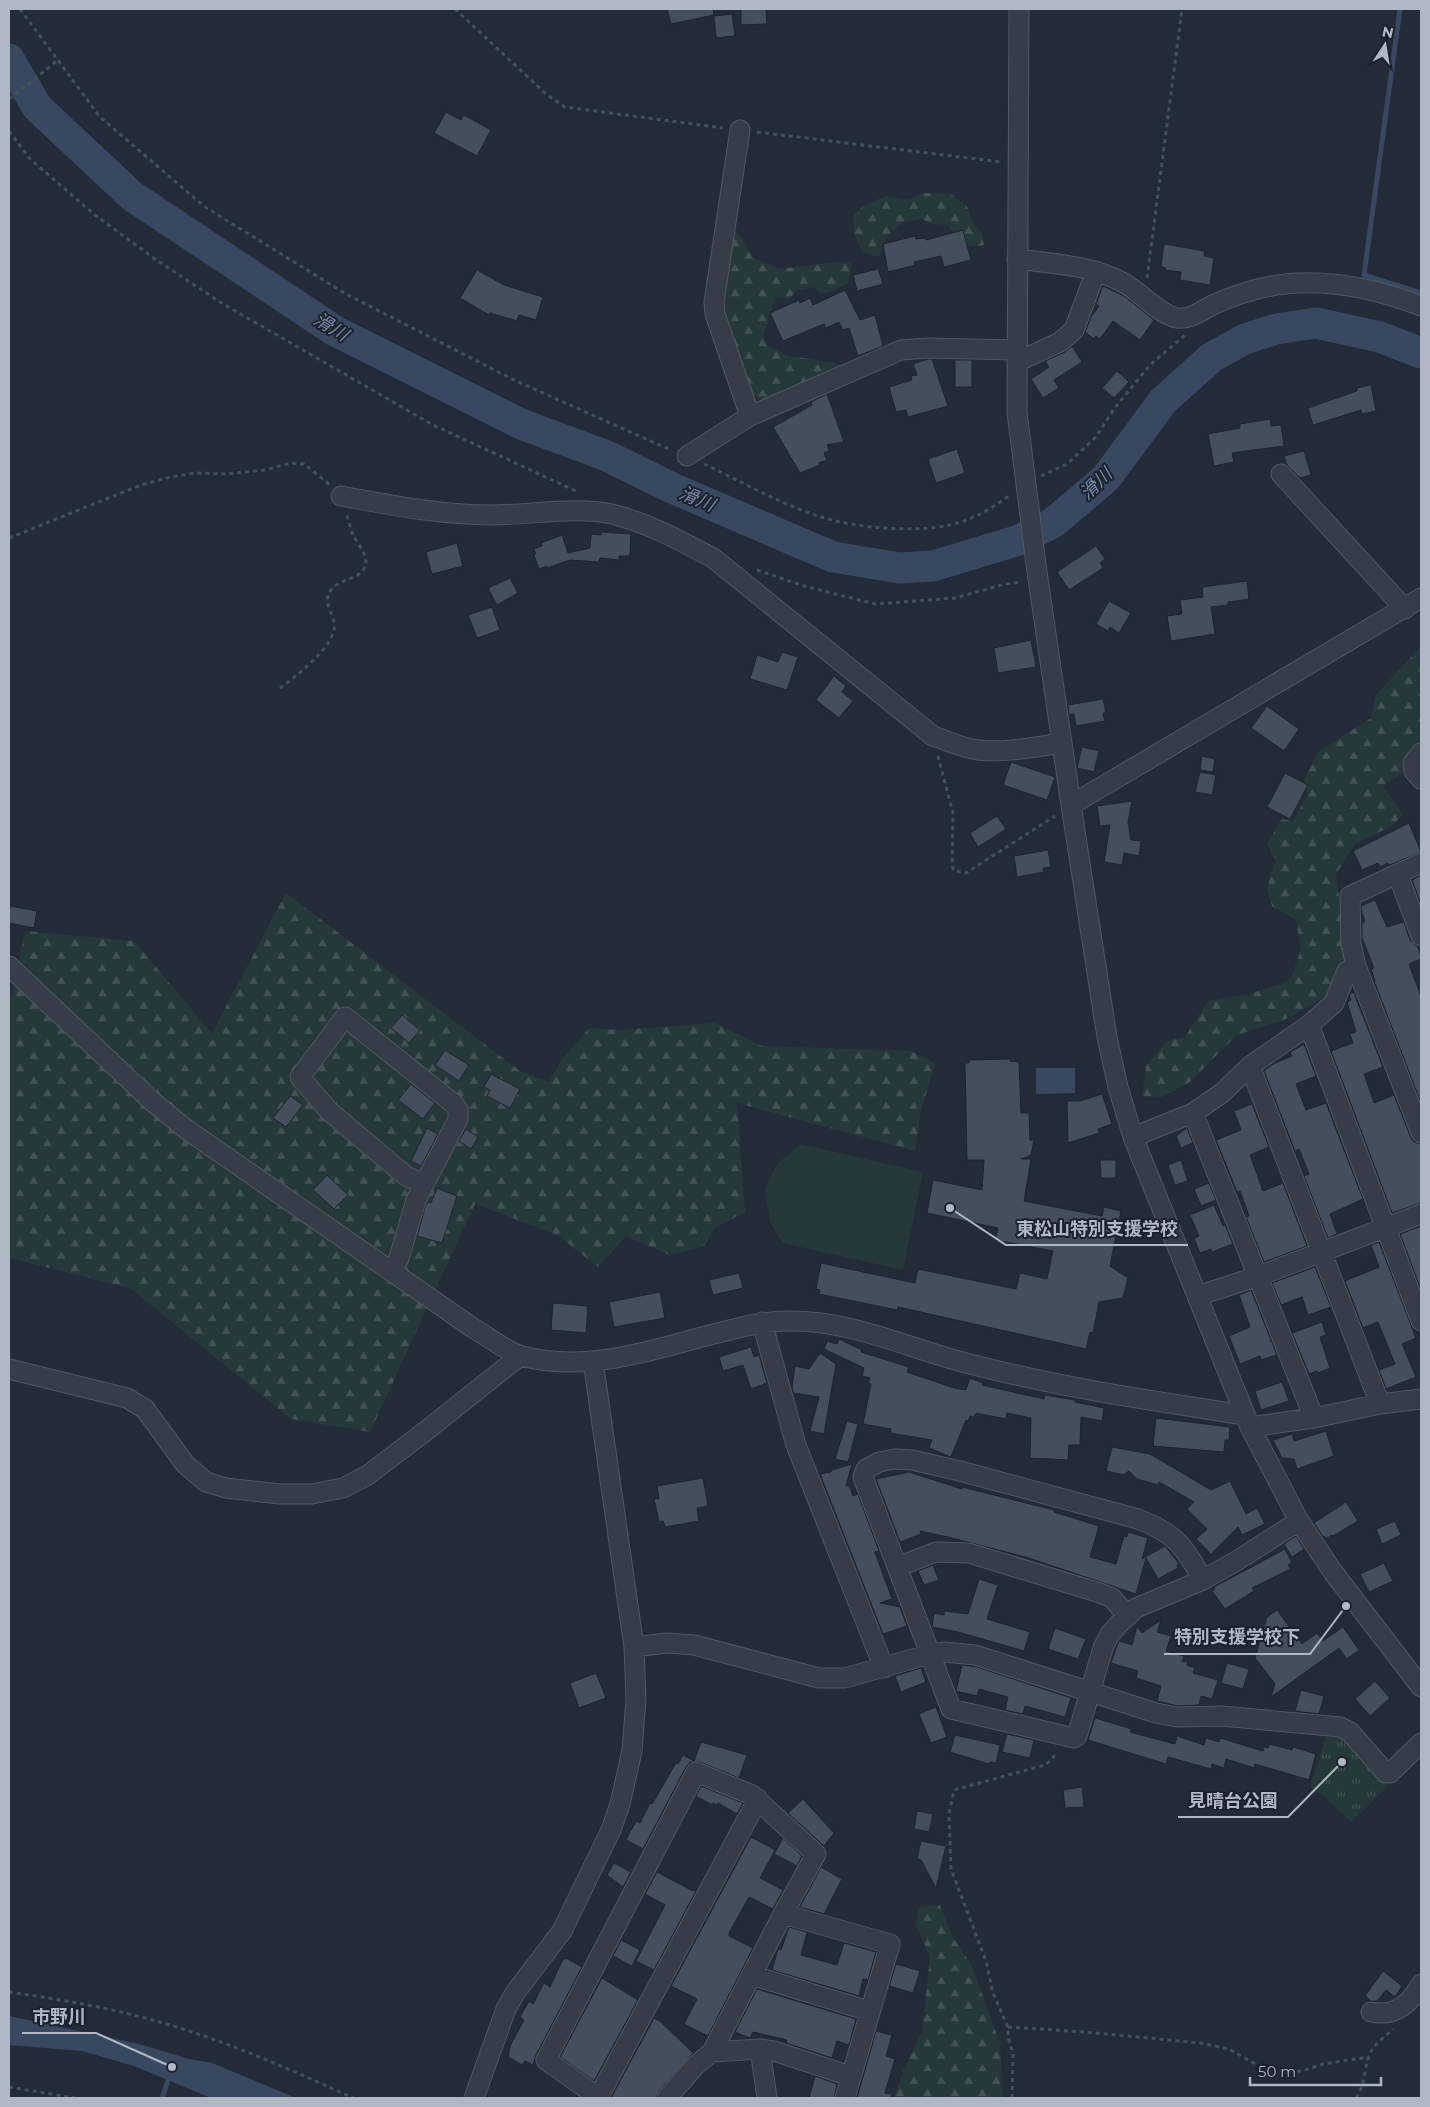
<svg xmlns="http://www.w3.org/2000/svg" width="1430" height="2107" viewBox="0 0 1430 2107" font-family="Montserrat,'Noto Sans JP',sans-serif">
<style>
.forest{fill:url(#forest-firs)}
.park{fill:url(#park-tufts)}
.garden{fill:#25383a}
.water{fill:#394861}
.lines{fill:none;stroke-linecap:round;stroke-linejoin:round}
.stream{stroke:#394861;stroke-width:5}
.river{stroke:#394861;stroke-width:31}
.building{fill:#444e5d;stroke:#1d242f}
.minor-casing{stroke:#515863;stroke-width:21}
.path{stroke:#425356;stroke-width:3;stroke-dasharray:4 4;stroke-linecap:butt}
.minor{stroke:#363d49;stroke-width:19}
.labels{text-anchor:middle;stroke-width:4;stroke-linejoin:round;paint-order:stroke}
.water-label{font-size:18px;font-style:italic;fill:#7b8eab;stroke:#1b222d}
.leader{fill:none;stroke:#b1b8c5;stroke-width:2}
.callout-dot{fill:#b1b8c5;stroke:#1b222d;stroke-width:2}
.callout-label{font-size:18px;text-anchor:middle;font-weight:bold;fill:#b1b8c5;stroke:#1b222d;stroke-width:4;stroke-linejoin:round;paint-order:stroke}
</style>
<defs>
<pattern id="forest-firs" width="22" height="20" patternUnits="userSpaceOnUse" patternTransform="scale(1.25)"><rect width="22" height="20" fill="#25383a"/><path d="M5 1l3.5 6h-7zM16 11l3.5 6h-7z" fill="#425355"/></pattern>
<pattern id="park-tufts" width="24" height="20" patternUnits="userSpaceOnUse" patternTransform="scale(1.25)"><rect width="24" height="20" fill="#25383a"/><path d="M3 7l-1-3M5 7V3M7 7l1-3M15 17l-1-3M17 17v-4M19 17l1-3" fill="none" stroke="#425355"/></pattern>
</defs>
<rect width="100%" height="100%" fill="#232b38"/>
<!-- forest -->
<path class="forest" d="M923,193l28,1 16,12 5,14 9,12 3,13c-19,5 -27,-7 -37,-20l-13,-1 -13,-5 -18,3 -17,16 -7,19 -17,-5 -8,-18 -1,-18 11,-11 23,-9 22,4z
M735,231l9,9 8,17 28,12 55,-7 16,1 -2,19 -15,9 -12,3 -8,-7 -16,3 -9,9 -14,-2 -12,40 6,10 17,8 54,9 1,7 -18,7 -22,5 -14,10 -23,9 -15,-9 -22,-66 -5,-24 7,-64z
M1421,646v94l-16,19 -3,15 -19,12 20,28 -11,12 -37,18 -19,30 13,90 -20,30 -43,25 -49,16 -47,47 -28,15 -20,-1 4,-30 21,-25 18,-4 23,-36 41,-7 35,-11 8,-7 9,-27 -5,-29 -24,-14 -5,-18 9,-28 -9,-15 14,-26 12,2 15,-27 -4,-14 14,-28 53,-34 5,-23z
M286,893l234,178 29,11 13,-23 27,-31 31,2 95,-7 47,23 149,5 24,12 -14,48 -6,40 -178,-48 8,109 -30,16 -12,19 -34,8 -43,-19 -28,31 -41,-32 -82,-31 -105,228 -79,-13 -161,-131 -121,-30v-251l16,-76 109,10 78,92z
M940,1905l12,31 20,30 28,77 3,55h-109l10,-29 18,-37 8,-76 -15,-32 5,-18z"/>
<!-- park -->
<path class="park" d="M1326,1737l17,1 45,48 -37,36 -28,-27 -13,-8z"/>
<!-- garden -->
<path class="garden" d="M800,1144l123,28 -20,98 -121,-27 -12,-21 -5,-33 12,-25z"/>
<!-- water -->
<path class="water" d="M1036,1068h39v25l-39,1z
M9,2016l130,28 50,15 23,4 84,35h-85l-77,-32 -52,-15 -73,-6z"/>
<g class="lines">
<!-- stream -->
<path class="stream" d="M1400,9l-36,266 57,18
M162,2098l8,-23"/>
<!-- river -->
<path class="river" d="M9,59l28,48 95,89 203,135 186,93 86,32 65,32 161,69 67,11 33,-2 86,-26 34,-17 53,-45 57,-77 49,-44 33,-18 31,-10 40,-6 64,14 41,16"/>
</g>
<!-- building -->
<path class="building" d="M667,9h46l1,6 -43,9z
M741,9h25l1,15 -26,1z
M732,14l3,22 -19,2 -2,-22z
M446,112l15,8 3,-5 27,15 -14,26 -43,-23z
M963,230l8,30 -27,7 -3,-11 -27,6 1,3 -27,7 -5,-28 32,-8 1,3 9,-1 1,2z
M1164,244l41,7 -1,5 10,2 -4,27 -30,-5 1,-8 -16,-2 1,-2 -4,-1 -1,-3z
M878,269l5,15 -26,7 -4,-16z
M477,270l27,15 39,12 -7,23 -17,-5 -2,6 -27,-8 -1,2 -29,-17z
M1103,286l21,10 30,24 -14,20 -27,-19 -13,18 -4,-3 -2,3 -9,-7 6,-15 8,-11 -3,-2z
M845,290l15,30 15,-5 8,31 -25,10 -9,-28 -6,2 -4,-8 -13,6 -2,-4 -41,17 -13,-28 29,-13 1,3 10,-5 3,7z
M1072,346l10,16 -28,18 5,8 -16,10 -12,-19 18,-12 -4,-6 20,-9z
M928,359h4l16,47 -40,11 -2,-7 -10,2 -7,-25 23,-7 -1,-4 6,-1 -4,-11z
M955,360h17v27h-17z
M1117,371l12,11 -15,16 -12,-10z
M1371,385l5,26 -14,3 -1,-4 -48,15 -5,-17 49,-17v-3z
M827,394l17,48 -17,3 2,6 -5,2 3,7 -8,3 1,2 -20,8 -27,-46 39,-22 -1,-3z
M1270,419l1,7 10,-1 3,21 -52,7 2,9 -20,4 -6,-32 32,-6v-4z
M957,449l8,24 -29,10 -8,-24z
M1304,451l7,24 -11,3 -13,-13 -3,-9z
M601,532l30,2 -1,22h-11v4l-19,-2 -1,4 -29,-2 -23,8v-2l-8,3 -5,-14 2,-1 -2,-5 8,-3 -1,-3 21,-8 6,18 22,-5 1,-14 10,1z
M457,543l6,23 -31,8 -6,-22z
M1096,546l9,13 -5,4 3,5 -34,22 -12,-18z
M510,578l8,15 -21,12 -9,-17z
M1247,581l2,18 -21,3v3l-17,2 4,27 -44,7 -4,-25 15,-2 -2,-14 23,-3 -1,-10z
M1109,601l22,12 -12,20 -9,-6 -2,4 -12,-7z
M492,607l8,23 -23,8 -9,-23z
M1031,640l5,27 -38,6 -4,-25z
M782,652l16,5 -11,33 -37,-11 7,-24 21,7z
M834,676l12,10 -4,6 11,9 -14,17 -23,-18z
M1103,699l3,14h-3l2,8 -29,5 -2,-12 -5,1 -1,-10z
M1267,706l32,23 -15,22 -33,-23z
M1082,747l17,4 -5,21 -17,-4z
M1202,756l13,3 -2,13 -13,-2z
M1011,762l44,15 -8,23 -44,-15z
M1200,772l16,3 -4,20 -17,-3z
M1285,773l23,12 -18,34 -23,-12z
M1132,801l-4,21 3,18 10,1 -2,15 -15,-3 -2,12 -18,-3 6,-37 -10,1 -3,-20z
M997,816l9,13 -28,18 -8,-14z
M1409,823l12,29 -31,13 -2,-2 -8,4 -2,-4 -16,7 -9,-19z
M1048,850l3,17 -8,1 1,4 -27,5 -3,-21z
M1421,875v30l-9,-25z
M1375,900l12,27 17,-5 6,18 8,7 3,9v3l-12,5 12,32v107l-47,-122h1l-4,-12 3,-1 -12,-30v-15l3,-2 -3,-8 -1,-7z
M10,906l27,5 -3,17 -25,-5z
M1352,988l31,79 -19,7 10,29 20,-8 17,43 3,4 7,2v59l-29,10 -61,-162 22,-8 -3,-9 6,-2 -9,-30 4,-2 -2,-5 4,-3z
M402,1015l18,15 -11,13 -18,-15z
M1304,1044l12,32 -20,8 10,26 20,-7 37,96 -33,15 7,20 -9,4 -24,-62 5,-2 -10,-25 -4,2 -31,-80 9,-7 19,-8 -2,-4z
M445,1050l24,15 -10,16 -24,-16z
M1010,1059v2l9,1 2,51h8l1,27h4l-3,15 -10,4h10l-7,42 78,15 2,-9 17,4 -11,55 18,12 -5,20 -24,4 -6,31 -3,-1 -4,17 -188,-42 -1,3 -78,-16 1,-4 -4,-1 5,-26 94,20 3,-14 98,20 4,-16 27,6 6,-28 -58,-11 3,-12 -71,-15 6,-33 49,10 2,-30h-17l-2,-97h4v-3z
M491,1074l29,15 -10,19 -23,-12 3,-6 -6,-3z
M411,1084l24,19 -12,16 -25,-19z
M1102,1094l10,30 -14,5 1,4 -31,10 -1,-42h13z
M290,1096l13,9 -17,22 -13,-9z
M1252,1104l17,43 -19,8 13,36 20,-8 24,63 -43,16 -18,-45 3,-1 -9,-25 -3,1 -21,-52 25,-10 -7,-19z
M427,1128l11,6 -17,32 -10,-5z
M1187,1128l6,15 -12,5 -5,-12z
M466,1129l12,8 -7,12 -12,-8z
M1100,1160h16v18h-15z
M1181,1160l7,21 -13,4 -7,-20z
M327,1175l21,20 -14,14 -21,-19z
M1209,1183l7,17 -15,6 -7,-17z
M437,1188l20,8 -15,47 -25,-7 9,-32 1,-2 4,1z
M1214,1205l9,21 2,-1 8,19 -21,8 -1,-3 -11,4 -6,-15 5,-2 -9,-21z
M1421,1226v64l-21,-56z
M1379,1242l37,96 -14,6 14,33 -30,12 -7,-19 16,-6 -17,-42 -15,6 -18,-47 34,-14 -8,-22z
M1315,1267l16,40 -23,8 -6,-18 -21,8 -9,-22z
M739,1273l4,15 -30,7 -4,-15z
M1251,1290l26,65 -16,5 -1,-4 -20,8 -11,-28 21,-9 -11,-32z
M660,1292l5,26 -51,9 -5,-25z
M553,1303l35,3 -2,27 -35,-3z
M1322,1322l4,13 -6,2 10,31 -12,5 -1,-2 -8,3 -17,-41z
M839,1339l23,11 -1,2 48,15 -2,5 47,16 12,2 4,-12 13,5 -1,2 62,14 1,-4 30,5v2l29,6 -2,13 -21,-4 -1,28h-11l-1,15 -38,-2 1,-40 -24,-5 -1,6 -30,-6 -2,4 -4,-1 -2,5 -2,-1 -15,37 -22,-9 3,-8 -42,-7 1,-4 -28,-5 8,-40 -3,-1 2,-5 -8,-2 2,-8 -40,-19 3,-8 10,3z
M751,1347l3,10 5,-2 8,28 -16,6 -8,-24 -20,6 -4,-14z
M820,1353l16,11 -12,70 -14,-3 9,-34 -26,-4 -1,-6 3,-21 14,3z
M1282,1382l7,19 -28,9 -6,-19z
M1156,1418l74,9 -1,13h-4l-1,12 -71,-6z
M847,1421l11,3 -10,38 -13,-3z
M1326,1431l8,25 -37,13 -3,-10 -12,-1 -9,-18 19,-6 2,7z
M1112,1447l38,7 61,36 19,-9 16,33 11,-6 8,16 -23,11 -4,-8 -27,27 -15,-15 11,-10 -20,-20 7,-7 -35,-20 -1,3 -21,-6 -8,-8 -6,4 -17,-4z
M852,1464l-6,22 3,-1 4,11 5,-2 21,57 -4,1 17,47 -12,4 20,4 7,19 -24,8 -63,-160 11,-2 1,-2z
M909,1472l53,17v-2l92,23v2l45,14 -9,31 26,7 8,-28 3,1 1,-5 20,6 -6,21 23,-13 14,18 -2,1 1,3 -20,11 -12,-21 -10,36 -107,-36 -77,-20 -32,-7 1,3 -21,8 -24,-63z
M703,1478l5,28 -11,2 2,13 -34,6 -2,-6 -4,1 -5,-23 5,-1 -2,-12z
M1346,1502l12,19 -25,15 -1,-1 -6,4 -1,-3 -2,1 -9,-14z
M1395,1521l6,14 -19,9 -6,-15z
M1296,1536l8,13 -12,8 -8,-13z
M1285,1549l7,14 -4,2 2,4 -38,19 2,3 -29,18 -13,-18 3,-2 -1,-2z
M1384,1563l9,18 -24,11 -9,-18z
M933,1565l6,15 -15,5 -6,-14z
M979,1579l19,6 -11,34 43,13 -6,19 -66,-19 -26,-5 2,-14 10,2v-4l24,3z
M1277,1610l25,34 15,-11 6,8 20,-14 16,23 -12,9 -8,-11 -68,49 4,-13 -20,-26 12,-41z
M1161,1620l-4,12 14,4 -5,15 18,5 -2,5 6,1 -1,3 8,3 -2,5 25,7 -6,19 -11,-3 -2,9 -21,1 -21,-5 4,-15 -25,-8 2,-7 -27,-8 8,-22 13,4 5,-19 5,7z
M1055,1628l31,11 -8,20 -30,-10z
M1227,1663l22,6 -6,20 -22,-6z
M962,1665l15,2 94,31 -6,19 -40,-11 -2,8 -18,-4 3,-13 -29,-8 -2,7 -21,-5z
M921,1668l5,14 -25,10 -6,-16z
M596,1673l10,25 -27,10 -9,-25z
M1375,1681l15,17 -20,18 -15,-17z
M1301,1690l23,6 -5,18 -24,-3z
M936,1707l11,30 -16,6 -12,-29z
M1095,1718l37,11 -2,3 45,12 2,-8 27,9 2,-7 13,4 1,-4 43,13 1,-4 4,1 2,-4 22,6 1,-3 23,7 -7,26 -54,-16 -1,4 -28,-9 -2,9 -12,-4 -1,5 -43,-12 -2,7 -78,-24z
M1007,1734l27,6 -4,18 -28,-6z
M955,1735l45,10 -4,18 -6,-1 -1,2 -39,-12z
M701,1742l46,13 -8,23 -39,-16h-10l-4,5 -43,82 -17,-9 10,-19 4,2 10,-20 2,1 24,-41 2,1 5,-9 11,6z
M701,1786l42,17 -6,11 -19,-11 -1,2 -4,-2 -1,2 -16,-9z
M1082,1787l2,20 -19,1 -2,-18z
M803,1799l31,34 -10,13 -36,-33z
M917,1811l16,3 -4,18 -15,-3z
M751,1837l24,13 -15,28 23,12 -10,19 -24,-12 -20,36v3l24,12 -45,88 -24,-12 13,-25 -26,-13z
M783,1838l19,18 -5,10 -23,-12z
M921,1841l25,5 -10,42 -15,-28 -4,-1z
M614,1863l17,9 -8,15 -16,-12z
M821,1867l21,12 -18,35 -24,-7z
M657,1872l36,19v-1l3,1 -42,79 -18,-9 29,-56 -20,-11z
M789,1927l18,5 -6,23 36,10 7,-22 32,9 -8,28 -5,-1 -4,17 -87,-26 6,-21 3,1z
M621,1940l19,10 -8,16 -19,-10z
M566,1958l16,9 -46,88 -3,10 -8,-4 -3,4 -14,-8 3,-13 13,-24 -4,-3 9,-16 4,3 11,-21 6,4 12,-26z
M896,1964l24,7 -7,22 -24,-7z
M1383,1971l19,15 -7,11 -9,-7 -9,11h-6l-6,-5z
M602,1978l36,22 -44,81 -34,-24z
M757,1989l99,30 -7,26 -12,-4 -5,17 -46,-15 1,-3 -34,-8 -3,6 -15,-6z
M654,2018l6,3 33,32 -34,38 -3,7h-45z
M876,2031l16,4 -6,21 9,3 -10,34 7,1 -1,4h-34z
M815,2076l22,8 -3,14h-25z"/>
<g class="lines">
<!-- minor casing -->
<g class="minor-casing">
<path id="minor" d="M1019,9l-2,403 20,160 34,233 36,232 11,50 15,50 117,290 49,94 34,51 88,115
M740,130l-26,172 1,12 35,102
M1017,259c37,5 74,6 107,24 16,9 36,32 53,35 15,2 26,-9 38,-14 9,-4 19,-8 29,-11 59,-20 120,-9 177,13
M1017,362l43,-20 14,-12 22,-59
M687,456l63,-40 151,-66 27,-2 88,2
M1281,474l124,135
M341,496c50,9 99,19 150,19 38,0 86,-9 121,-1 36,9 69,27 101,44l220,178c15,5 29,12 45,14 28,3 56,-3 84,-7
M1421,753l-8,10 1,8 7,8
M1071,805l350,-207
M1421,863l-71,33 1,48 5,22 65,167
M1398,875l23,61
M9,966l145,137 32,26 287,199c14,8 34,24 49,28 59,16 123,-3 180,-19 29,-7 57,-16 86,-16 66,-1 123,29 186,44 89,23 180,36 271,50
M1309,1025l112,296
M1250,1066l130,338
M1193,1113l121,305
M1133,1137l60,-24 29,-20 28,-27 59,-41 25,-22 13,-32 9,-5
M393,1270l6,-12 17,-58 42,-81v-9l-4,-6 -109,-87 -45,60 29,34 77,65 17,8
M1197,1296l62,-20 162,-62
M762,1322l34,123 88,223
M9,1369l118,29 18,11 40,55 21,18 20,6 54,6h32l31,-6 25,-13 59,-45 93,-74
M1250,1427l64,-9 66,-14 41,-5
M897,1567l39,-15 33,1 131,40 12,5 16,18
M1203,1580c-19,-34 -28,-47 -65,-61l-178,-48 -48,-11 -17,-1 -16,3 -13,7 -3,8 88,232 123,29 3,-2 26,-88 7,-14 10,-11 16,-15 67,-28 35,-20 61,-39
M634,1647l33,-4 27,2 125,33h26l85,-24 14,-2 31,3 181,58 21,4 45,-1 118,11 10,5 36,41h4l31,-30
M751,1975l118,36
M1371,2012c24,5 39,-8 50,-28
M760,2049l7,49
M712,2052l71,-138
M598,2097l-52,-37 150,-288 56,23 64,59 -33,60 107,30 -45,154
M474,2098l32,-89 9,-16 47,-62 49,-101 9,-26 12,-53 4,-52 -2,-52 -41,-286
M598,2098l160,-299
M667,2098l28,-32 17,-14 48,-3 14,2 76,25"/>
</g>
<!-- path -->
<path class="path" d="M20,9l80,108 105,90 141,87 170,87 155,69
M455,9l91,85 19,13 158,21
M9,99l48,-38
M9,131l21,28 65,56 60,44 65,43 213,123 145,67
M757,132l244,30
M1147,278l35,-269
M704,464c38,18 75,39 114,52 36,12 95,17 132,9 22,-5 43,-17 60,-30
M1041,476l26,-12 29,-27 18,-28 36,-44 35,-30
M9,538l132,-53 25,-7 29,-5 31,1 39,-4 26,-7 13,1 26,21
M757,570l47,16 71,18 80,-6 50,-14 16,-2
M280,688c15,-11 59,-44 54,-66 -3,-12 -11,-20 -3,-32 8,-12 33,-10 35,-27 1,-10 -11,-22 -14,-31 -2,-6 -4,-13 -6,-19
M938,756l15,57 -1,53 2,5 12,2 89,-57
M9,1992c40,6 80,12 120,22 77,18 152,51 224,84
M1008,2027l77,5 115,11 29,6 37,21 15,2 21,-1 21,-7 46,-7
M9,2087l66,11
M1012,2098l1,-44 -5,-17v-10l-15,-34 -7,-32 -35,-92 -2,-55 5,-24 91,-25 8,-7 3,-6
M1356,2098c9,-13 8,-28 13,-42 4,-12 15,-18 24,-27"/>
<!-- minor -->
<use href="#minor" class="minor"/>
</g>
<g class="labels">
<!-- water labels -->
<g class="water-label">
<text transform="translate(331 327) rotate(31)" y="6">滑川</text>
<text transform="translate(1096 484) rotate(-44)" y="6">滑川</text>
<text transform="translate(697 499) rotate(23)" y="6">滑川</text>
</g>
</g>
<!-- callouts -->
<path class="leader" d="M950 1208L1006 1245H1188M1346 1606L1310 1654H1164M1342 1762L1288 1817H1178M172 2067L96 2033H22"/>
<g class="callout-dot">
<circle cx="950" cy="1208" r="5"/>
<circle cx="1346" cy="1606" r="5"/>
<circle cx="1342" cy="1762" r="5"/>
<circle cx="172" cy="2067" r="5"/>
</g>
<g class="callout-label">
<text x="1097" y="1235">東松山特別支援学校</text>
<text x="1237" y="1643">特別支援学校下</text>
<text x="1233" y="1807">見晴台公園</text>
<text x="59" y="2023">市野川</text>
</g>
<!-- border -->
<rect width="1430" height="2107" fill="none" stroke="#b1b8c5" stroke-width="20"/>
<!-- north arrow -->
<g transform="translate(1385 45) rotate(12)" stroke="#1b222d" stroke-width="4" paint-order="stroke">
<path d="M0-4L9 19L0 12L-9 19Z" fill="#b1b8c5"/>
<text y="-8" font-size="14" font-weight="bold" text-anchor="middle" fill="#b1b8c5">N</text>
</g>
<!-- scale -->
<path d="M1250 2077v8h131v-8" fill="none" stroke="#b1b8c5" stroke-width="2.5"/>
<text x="1258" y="2077" font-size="15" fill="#b1b8c5" stroke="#1b222d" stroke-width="4" paint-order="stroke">50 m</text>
</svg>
